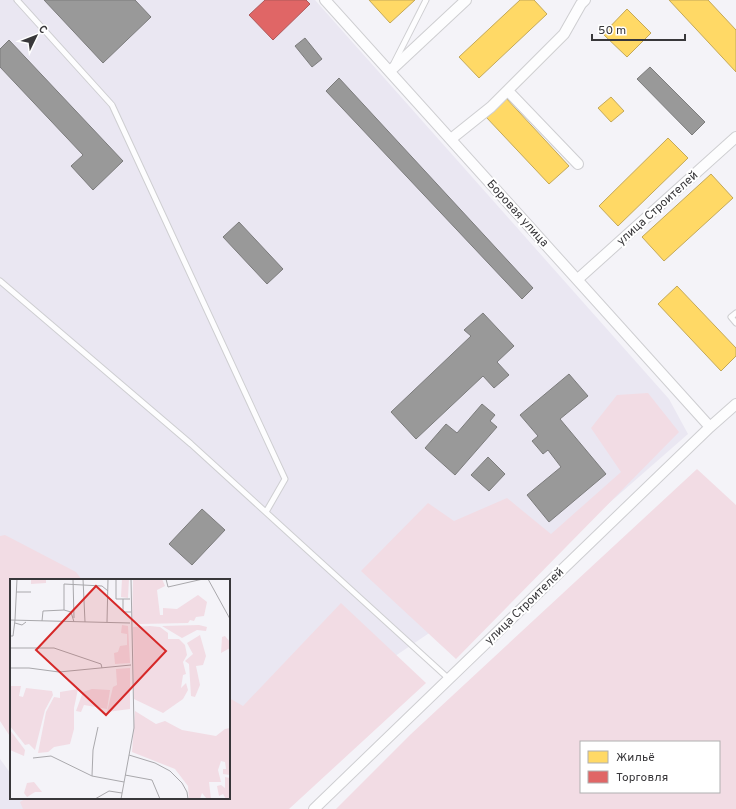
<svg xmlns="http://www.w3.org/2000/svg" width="736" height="809" viewBox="0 0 736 809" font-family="Overpass,sans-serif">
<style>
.built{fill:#eae7f2}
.green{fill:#f2dce4;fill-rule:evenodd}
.homes{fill:#ffd966;stroke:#c3a859}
.shops{fill:#e06666;stroke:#ae5859}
.industry{fill:#999;stroke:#7c7c7c}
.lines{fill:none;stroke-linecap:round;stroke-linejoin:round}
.lane-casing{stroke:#ceced1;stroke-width:7}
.street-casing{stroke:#ceced1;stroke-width:12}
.lane{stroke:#fdfdfe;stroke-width:5}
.street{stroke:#fdfdfe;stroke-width:10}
.labels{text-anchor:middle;stroke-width:4;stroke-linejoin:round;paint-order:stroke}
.street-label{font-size:12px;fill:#38373a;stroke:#fff}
.inset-road{fill:none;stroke:#a9a8ac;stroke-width:1}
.view{fill:#d62828;fill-opacity:0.15;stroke:#d62828;stroke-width:2}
.inset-edge{fill:none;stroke:#38373a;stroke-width:2}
</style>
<rect width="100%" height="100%" fill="#f4f3f8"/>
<!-- built -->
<path class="built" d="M0,0h315l354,399 19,35 -121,106 -338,228v-188h-196l-33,-32z
M0,759l11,15v24h18l8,11h-37z"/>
<!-- green -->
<path class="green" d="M648,393l31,39 -223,227 -95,-88 67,-68 26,18 53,-23 44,36 70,-62 -30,-44 26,-33z
M697,469l39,36v304h-400l75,-75zM581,742h138v50h-138z
M5,535l71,37 6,8h-71v158l-11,-17v-185z
M341,603l85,80 -137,126h-266l-3,-7 7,-4h202v-100l14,8z"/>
<!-- homes -->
<path class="homes" d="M369,0h46l-25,23z
M520,0h14l13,14 -68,64 -20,-21z
M669,0h39l28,30v42z
M627,9l24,24 -24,24 -24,-23z
M611,97l13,14 -13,11 -13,-14z
M506,98l63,68 -20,18 -63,-67z
M668,138l20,20 -70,68 -19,-20z
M711,174l22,24 -69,63 -22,-24z
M677,286l59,62v8l-15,15 -63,-67z"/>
<!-- shops -->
<path class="shops" d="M265,0h41l4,4 -37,36 -24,-25z"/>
<!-- industry -->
<path class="industry" d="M44,0h91l16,17 -48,46z
M305,38l17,21 -10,8 -17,-21z
M9,40l114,121 -30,29 -22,-24 12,-11 -83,-88v-18z
M650,67l55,55 -13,13 -55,-56z
M339,78l194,210 -11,11 -196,-208z
M239,222l44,47 -16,15 -44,-47z
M483,313l31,33 -17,16 12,13 -15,13 -11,-12 -67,63 -25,-27 80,-76 -7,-6z
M569,374l19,22 -28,23 46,55 -57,48 -22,-27 34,-28 -13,-17 -5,4 -11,-13 6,-5 -18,-21z
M482,404l13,11 -5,6 7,6 -42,48 -30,-27 21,-24 11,9z
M488,457l17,17 -16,17 -18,-16z
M202,509l23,21 -33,35 -23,-21z"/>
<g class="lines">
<!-- lane casing -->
<g class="lane-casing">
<path id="lane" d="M17,0l95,105 173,374 -19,33
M394,63l32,-63
M0,281l191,163 258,235
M736,313l-5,4 5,6"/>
</g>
<!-- street casing -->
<g class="street-casing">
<path id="street" d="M325,0l385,427
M390,71l76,-71
M508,91l70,73
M451,139l40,-32 73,-73 17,-30 4,-4
M578,279l158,-142
M314,809l396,-382 26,-23"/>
</g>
<!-- lane -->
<use href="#lane" class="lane"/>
<!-- street -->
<use href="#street" class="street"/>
</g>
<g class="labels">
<!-- street labels -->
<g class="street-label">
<text transform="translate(657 208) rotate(-42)" y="4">улица Строителей</text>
<text transform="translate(518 213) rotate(48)" y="4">Боровая улица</text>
<text transform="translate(524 606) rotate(-44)" y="4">улица Строителей</text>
</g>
</g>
<!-- overview -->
<g transform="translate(10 579)">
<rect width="220" height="220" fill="#f4f3f8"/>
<path d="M21,0h15v4l-15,1zM112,0h7l-1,19 -7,-1zM123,0h29l3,7 -8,4 3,25h3v-7l14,1 21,-14 9,7 -3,14 -8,1 -2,4 -4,-1 -2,3 -48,1 -8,-3zM112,46l6,1 2,37 -15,1 -1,-11 4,-1 2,-6 7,-1v-11l-6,-1zM189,46l8,2 -1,4 -9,-1 -15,8 -20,-12zM140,47l10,1 8,6v6h11l6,6 2,10 -4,7 3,12 -3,1 -2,13 5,-5 2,7 -5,9 -20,14 -29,-14 -1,-72zM190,56l6,21 -3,9 -7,1 4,19 -5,12 -4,-1 -2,-32 -4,-3 8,-7 -6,-11zM215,57l5,6v6l-9,5 1,-16zM120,89v41l-23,3 6,-25 4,-2 -1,-16zM0,107h11l-2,10 4,1 3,-9 26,3 1,4 -8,15 -10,40 -6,-6 -4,1 -15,-19zM68,110l-4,19v21l-4,15 -16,3 -6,5 -10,1 8,-41 8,-15 6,1v-6zM82,110l18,1 -3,19 -23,-4 -3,7 -5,-1 7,-19zM125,132l21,13 9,-3 17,9 34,6 9,-7 5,-1v47l-7,-1v-5h3l-1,-7 -4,-1 -3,9 3,12h-12l2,17h-4l-5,-6 -2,6h-11l-1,-13 -13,-17 -43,-17zM0,151l15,20 -1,6 -14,-6zM215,198l5,1 -1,21h-3l-3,-5 -4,2 -2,-10 4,-1 4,3zM24,203l8,10h-7l-8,5 -3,-4 3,-10z" fill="#f2dce4"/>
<path class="inset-road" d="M63,0l1,39M73,0l2,43M106,0v20h14M156,0l2,8 35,-8M198,0l22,40M6,13h15M113,20v13h8M54,31v-26l38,2 6,5M0,41l120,3M32,42l1,-10 21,-1 7,2 3,10M97,43l1,-43M5,44l7,2 4,-3M0,57h3l2,-16 2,-41M0,69h44l47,16 1,4M0,89h19l30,4 72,-7M119,176l26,8 15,8 12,12 5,9 1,7M23,179l18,-2 41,20 32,6M115,196l27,5 8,19M82,197l1,-26 5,-23M85,220l14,-8 13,2M111,220l13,-71 -3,-149"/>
<path class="view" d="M86,7l70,65 -60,64 -70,-65z"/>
<rect width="220" height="220" class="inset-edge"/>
</g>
<!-- legend -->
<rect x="580" y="741" width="140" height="52" fill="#ffffff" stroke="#afafb0"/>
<rect x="588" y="751" width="20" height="12" fill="#ffd966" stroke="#afafb0"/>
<text x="616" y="761" font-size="12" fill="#38373a">Жильё</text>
<rect x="588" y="771" width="20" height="12" fill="#e06666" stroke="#afafb0"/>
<text x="616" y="781" font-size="12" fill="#38373a">Торговля</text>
<!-- north arrow -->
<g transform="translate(36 36) rotate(47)" stroke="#ffffff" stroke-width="3" paint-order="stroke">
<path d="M0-3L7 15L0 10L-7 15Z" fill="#38373a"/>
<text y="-6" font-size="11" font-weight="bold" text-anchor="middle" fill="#38373a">С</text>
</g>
<!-- scale -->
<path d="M592 34v6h93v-6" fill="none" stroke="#38373a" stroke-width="2"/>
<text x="598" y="34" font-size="12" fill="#38373a" stroke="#ffffff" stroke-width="3" paint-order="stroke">50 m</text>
</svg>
